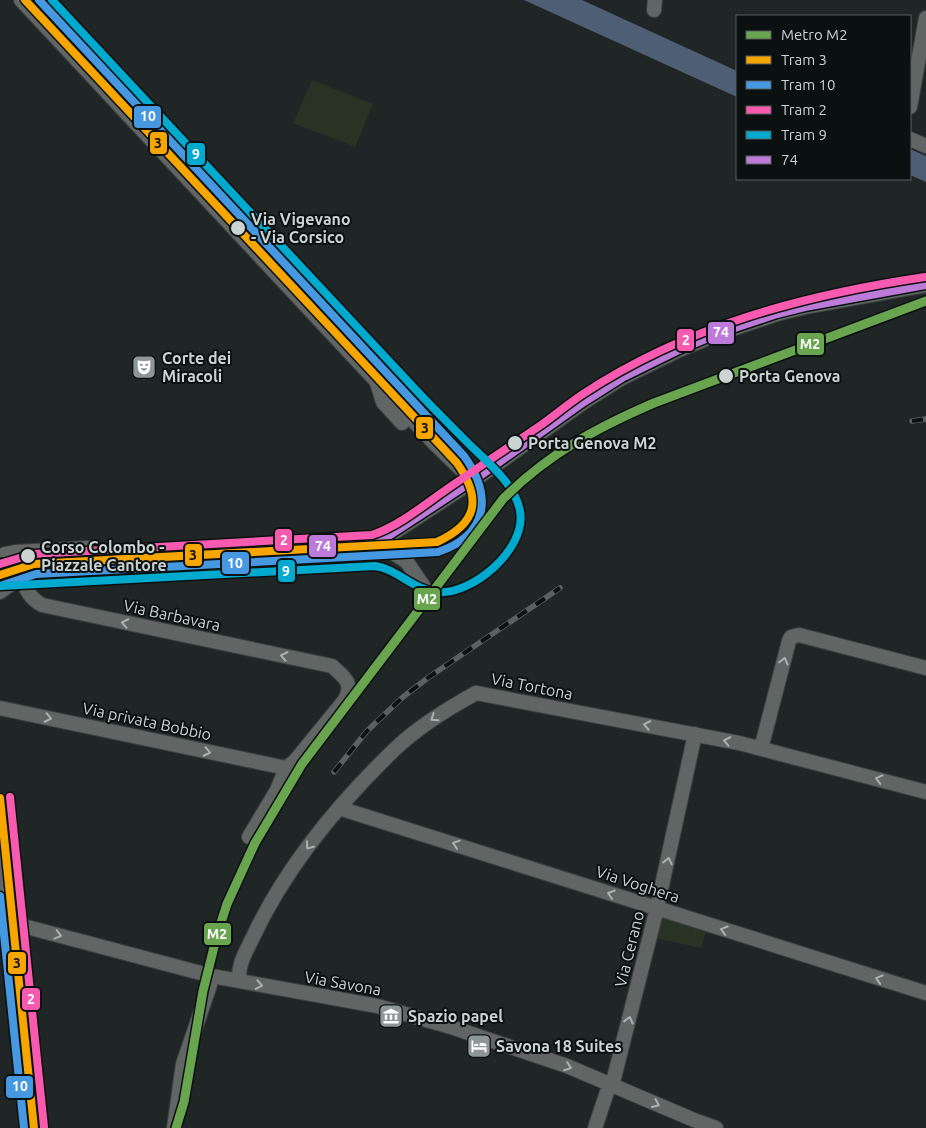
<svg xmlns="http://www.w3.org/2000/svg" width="926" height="1128" viewBox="0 0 926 1128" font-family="Ubuntu,sans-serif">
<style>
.green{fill:#283324}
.water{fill:#4e5e74}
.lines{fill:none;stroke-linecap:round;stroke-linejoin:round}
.minor-casing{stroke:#3c4141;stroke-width:16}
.minor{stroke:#616563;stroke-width:14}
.tram{stroke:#5c6160;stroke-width:1}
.rail-casing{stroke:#5c6160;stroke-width:5.5}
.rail{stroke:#0b1111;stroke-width:4;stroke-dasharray:11;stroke-linecap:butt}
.bus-1-casing{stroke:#0b1111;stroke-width:11}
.bus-1{stroke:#bd7bd9;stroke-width:8}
.tram-1-casing{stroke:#0b1111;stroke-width:11}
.tram-2-casing{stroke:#0b1111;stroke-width:11}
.tram-3-casing{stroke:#0b1111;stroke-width:11}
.tram-4-casing{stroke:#0b1111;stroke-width:11}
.tram-1{stroke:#f7a600;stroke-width:8}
.tram-2{stroke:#4699e1;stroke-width:8}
.tram-3{stroke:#f75aaf;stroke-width:8}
.tram-4{stroke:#00a9ce;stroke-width:8}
.metro-1-casing{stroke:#0b1111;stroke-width:12}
.metro-1{stroke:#69a44f;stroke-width:9}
.oneway{stroke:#abb2b1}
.stop-dot{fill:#cbd3d3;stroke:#0b1111;stroke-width:2}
.labels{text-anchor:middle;stroke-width:4;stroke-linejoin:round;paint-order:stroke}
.stop-label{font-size:16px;font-weight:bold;fill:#cbd3d3;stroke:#0b1111;text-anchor:start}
.poi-label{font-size:16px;font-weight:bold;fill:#cbd3d3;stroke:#0b1111;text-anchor:start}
.street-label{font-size:16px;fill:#cbd3d3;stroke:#0b1111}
.line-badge{stroke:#0b1111;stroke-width:2}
.badge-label{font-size:14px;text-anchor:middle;font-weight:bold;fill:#fff}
.pale-badge-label{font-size:14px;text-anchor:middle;font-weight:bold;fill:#111}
</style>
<rect width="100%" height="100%" fill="#202626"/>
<!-- green -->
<path class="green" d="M312,80l61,24 -18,43 -62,-24z
M661,917l45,15 -5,16 -46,-10z"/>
<!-- water -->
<path class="water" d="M524,0h58l155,71v26z
M910,149l16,7v26l-16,-7z"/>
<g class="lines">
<!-- minor casing -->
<g class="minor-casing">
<path id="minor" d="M21,0l413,443 39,38
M654,10l1,-10
M910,107l16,-89
M910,139l16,7
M377,383l6,19 19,21
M378,543l29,19 25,37
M0,558l5,-4 11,-2 72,-4 20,10
M0,563l378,-20 95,-62 111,-79 38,-24 57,-28 41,-17 57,-19 28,-7 121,-22
M23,576c2,14 7,22 19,29l290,61c12,11 23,17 12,35l-49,60 -9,7 -9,22 -28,47
M0,592l27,-20
M0,708l286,60
M759,748l4,-7 26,-100 2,-4 8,-2 127,33
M339,808l587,185
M0,822l32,306
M0,926l27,1 185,49 165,30 74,21 116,39 127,54 22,8
M239,981c-1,-18 7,-29 15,-46 33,-70 85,-132 141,-186 24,-23 52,-40 81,-56l263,50 187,49
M174,1128l9,-64 26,-76 3,-12
M595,1128l13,-39 6,-11 43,-170 38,-174"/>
</g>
<!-- minor -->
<use href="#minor" class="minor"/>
<!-- tram -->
<path class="tram" d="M0,561l20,-1"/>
<!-- rail casing -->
<g class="rail-casing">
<path id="rail" d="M912,421l14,-2
M334,772l33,-41 36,-34 26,-20 131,-89"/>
</g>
<!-- rail -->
<use href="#rail" class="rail"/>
<!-- bus-1 casing -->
<g class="bus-1-casing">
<path id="bus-1" d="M0,563l378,-20 95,-62 111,-79 38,-24 57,-28 41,-17 57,-19 28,-7 121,-22"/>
</g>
<!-- bus-1 -->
<use href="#bus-1" class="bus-1"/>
<!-- tram-1 casing -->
<g class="tram-1-casing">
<path id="tram-1" d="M0,575l34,-11 403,-22c41,-19 45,-43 20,-79l-432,-463
M0,798l34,330"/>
</g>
<!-- tram-2 casing -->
<g class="tram-2-casing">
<path id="tram-2" d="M3,585l33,-11 402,-22c50,-17 55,-56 26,-96l-425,-456
M0,896l24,232"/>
</g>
<!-- tram-3 casing -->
<g class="tram-3-casing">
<path id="tram-3" d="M0,564l33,-10 339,-19c27,-9 52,-30 75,-46 31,-21 62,-42 94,-64 14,-10 27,-21 42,-31 103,-68 221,-99 342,-117
M10,797l34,330"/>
</g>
<!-- tram-4 casing -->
<g class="tram-4-casing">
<path id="tram-4" d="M1,586l374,-20c22,3 37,23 61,26 36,4 91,-43 84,-81 -5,-29 -38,-53 -57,-73 -16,-16 -32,-32 -47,-48 -121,-130 -242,-260 -364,-390"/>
</g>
<!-- tram-1 -->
<use href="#tram-1" class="tram-1"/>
<!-- tram-2 -->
<use href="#tram-2" class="tram-2"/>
<!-- tram-3 -->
<use href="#tram-3" class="tram-3"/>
<!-- tram-4 -->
<use href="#tram-4" class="tram-4"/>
<!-- metro-1 casing -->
<g class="metro-1-casing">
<path id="metro-1" d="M176,1128l8,-26 19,-111 14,-56 10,-31 28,-61 47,-79 201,-265c45,-45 93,-71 151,-96l272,-102"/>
</g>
<!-- metro-1 -->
<use href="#metro-1" class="metro-1"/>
</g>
<!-- one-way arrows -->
<defs><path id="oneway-chevron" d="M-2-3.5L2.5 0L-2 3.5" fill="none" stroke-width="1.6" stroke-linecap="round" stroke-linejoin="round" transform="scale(1.25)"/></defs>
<g class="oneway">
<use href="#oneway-chevron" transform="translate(125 623) rotate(-168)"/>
<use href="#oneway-chevron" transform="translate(284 656) rotate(-168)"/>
<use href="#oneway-chevron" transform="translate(784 661) rotate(-75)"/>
<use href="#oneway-chevron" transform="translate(48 718) rotate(12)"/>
<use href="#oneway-chevron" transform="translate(434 718) rotate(146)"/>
<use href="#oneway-chevron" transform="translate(647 725) rotate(-169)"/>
<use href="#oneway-chevron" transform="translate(727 741) rotate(-168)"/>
<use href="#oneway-chevron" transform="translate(207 752) rotate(12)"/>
<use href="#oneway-chevron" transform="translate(879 779) rotate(-165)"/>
<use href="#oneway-chevron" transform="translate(456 844) rotate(-162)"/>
<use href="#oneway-chevron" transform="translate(309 846) rotate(127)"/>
<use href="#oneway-chevron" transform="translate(668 861) rotate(-78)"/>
<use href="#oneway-chevron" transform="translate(611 894) rotate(-162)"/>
<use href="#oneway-chevron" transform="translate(724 930) rotate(-163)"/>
<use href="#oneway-chevron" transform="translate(58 935) rotate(15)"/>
<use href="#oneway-chevron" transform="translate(879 979) rotate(-163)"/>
<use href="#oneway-chevron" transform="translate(259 985) rotate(11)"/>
<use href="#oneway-chevron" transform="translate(629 1020) rotate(-76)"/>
<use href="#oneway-chevron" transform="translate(568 1067) rotate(21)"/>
<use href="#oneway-chevron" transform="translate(656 1104) rotate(23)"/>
</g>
<!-- icons -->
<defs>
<g id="theatre-square" transform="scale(1.25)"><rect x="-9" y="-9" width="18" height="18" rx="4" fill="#8f9696" stroke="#0b1111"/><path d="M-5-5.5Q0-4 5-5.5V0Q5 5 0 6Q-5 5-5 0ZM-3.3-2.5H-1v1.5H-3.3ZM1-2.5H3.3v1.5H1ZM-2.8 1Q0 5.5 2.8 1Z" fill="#fff"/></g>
<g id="museum-square" transform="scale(1.25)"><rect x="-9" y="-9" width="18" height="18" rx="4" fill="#8f9696" stroke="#0b1111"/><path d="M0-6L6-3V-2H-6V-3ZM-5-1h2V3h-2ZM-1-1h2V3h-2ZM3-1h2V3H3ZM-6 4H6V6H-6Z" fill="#fff"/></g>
<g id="hotel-square" transform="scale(1.25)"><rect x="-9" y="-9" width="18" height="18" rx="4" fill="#8f9696" stroke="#0b1111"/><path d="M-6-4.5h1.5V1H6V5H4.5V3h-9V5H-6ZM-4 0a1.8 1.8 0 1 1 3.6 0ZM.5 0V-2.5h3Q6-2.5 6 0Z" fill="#fff"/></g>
</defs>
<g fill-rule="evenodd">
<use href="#theatre-square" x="144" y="367"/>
<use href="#museum-square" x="391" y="1016"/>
<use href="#hotel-square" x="479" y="1046"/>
</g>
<!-- markers -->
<g class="stop-dot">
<circle cx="238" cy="228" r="8"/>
<circle cx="726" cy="376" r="8"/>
<circle cx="515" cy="443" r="8"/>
<circle cx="28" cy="556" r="8"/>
</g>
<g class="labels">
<!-- stop labels -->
<g class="stop-label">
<text x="251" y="225">Via Vigevano<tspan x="251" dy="18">- Via Corsico</tspan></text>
<text x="739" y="382">Porta Genova</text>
<text x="528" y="449">Porta Genova M2</text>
<text x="41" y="553">Corso Colombo -<tspan x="41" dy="18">Piazzale Cantore</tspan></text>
</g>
<!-- poi labels -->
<g class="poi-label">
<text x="162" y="364">Corte dei<tspan x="162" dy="18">Miracoli</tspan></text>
<text x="408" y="1022">Spazio papel</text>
<text x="496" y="1052">Savona 18 Suites</text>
</g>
<!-- street labels -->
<g class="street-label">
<text transform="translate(172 615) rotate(12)" y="6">Via Barbavara</text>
<text transform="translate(532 686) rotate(11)" y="6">Via Tortona</text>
<text transform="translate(147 721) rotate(12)" y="6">Via privata Bobbio</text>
<text transform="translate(638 884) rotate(18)" y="6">Via Voghera</text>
<text transform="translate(629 949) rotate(-76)" y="6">Via Cerano</text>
<text transform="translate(343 983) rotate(10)" y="6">Via Savona</text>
</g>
</g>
<g class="line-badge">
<rect x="133" y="105" width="29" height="24" rx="5" fill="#4699e1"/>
<rect x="149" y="131" width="19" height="24" rx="5" fill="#f7a600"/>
<rect x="186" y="142" width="20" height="24" rx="5" fill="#00a9ce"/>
<rect x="707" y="321" width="28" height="24" rx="5" fill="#bd7bd9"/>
<rect x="676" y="328" width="19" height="24" rx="5" fill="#f75aaf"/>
<rect x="796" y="332" width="29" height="24" rx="5" fill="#69a44f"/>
<rect x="415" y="416" width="19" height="24" rx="5" fill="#f7a600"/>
<rect x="274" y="528" width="19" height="24" rx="5" fill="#f75aaf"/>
<rect x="308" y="534" width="29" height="24" rx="5" fill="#bd7bd9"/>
<rect x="184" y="543" width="19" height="24" rx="5" fill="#f7a600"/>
<rect x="221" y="551" width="29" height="24" rx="5" fill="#4699e1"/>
<rect x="277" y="559" width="19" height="24" rx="5" fill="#00a9ce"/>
<rect x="413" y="587" width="28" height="24" rx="5" fill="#69a44f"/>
<rect x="203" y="922" width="29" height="24" rx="5" fill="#69a44f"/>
<rect x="7" y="951" width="20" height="24" rx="5" fill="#f7a600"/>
<rect x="21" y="987" width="20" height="24" rx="5" fill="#f75aaf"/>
<rect x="5" y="1075" width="29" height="24" rx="5" fill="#4699e1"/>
</g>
<g class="badge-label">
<text x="148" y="121">10</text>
<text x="196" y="159">9</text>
<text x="721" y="337">74</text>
<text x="686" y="345">2</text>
<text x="810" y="349">M2</text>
<text x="284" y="545">2</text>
<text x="323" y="551">74</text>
<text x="235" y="568">10</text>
<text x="286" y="576">9</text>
<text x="427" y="604">M2</text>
<text x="217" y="939">M2</text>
<text x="31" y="1004">2</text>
<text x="20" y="1091">10</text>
</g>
<g class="pale-badge-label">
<text x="158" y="148">3</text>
<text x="425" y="433">3</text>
<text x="193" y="560">3</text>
<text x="17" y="968">3</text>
</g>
<!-- legend -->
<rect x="736" y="15" width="175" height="165" fill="#0b1111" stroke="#585f5f"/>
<rect x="746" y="31" width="25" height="8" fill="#69a44f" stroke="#585f5f"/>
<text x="781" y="40" font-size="15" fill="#cbd3d3">Metro M2</text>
<rect x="746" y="56" width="25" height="8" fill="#f7a600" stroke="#585f5f"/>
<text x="781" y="65" font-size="15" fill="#cbd3d3">Tram 3</text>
<rect x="746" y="81" width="25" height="8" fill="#4699e1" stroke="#585f5f"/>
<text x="781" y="90" font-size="15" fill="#cbd3d3">Tram 10</text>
<rect x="746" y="106" width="25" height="8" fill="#f75aaf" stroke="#585f5f"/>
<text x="781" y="115" font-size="15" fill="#cbd3d3">Tram 2</text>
<rect x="746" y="131" width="25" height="8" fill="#00a9ce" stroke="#585f5f"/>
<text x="781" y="140" font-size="15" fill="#cbd3d3">Tram 9</text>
<rect x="746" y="156" width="25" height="8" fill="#bd7bd9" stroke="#585f5f"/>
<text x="781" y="165" font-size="15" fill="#cbd3d3">74</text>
</svg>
